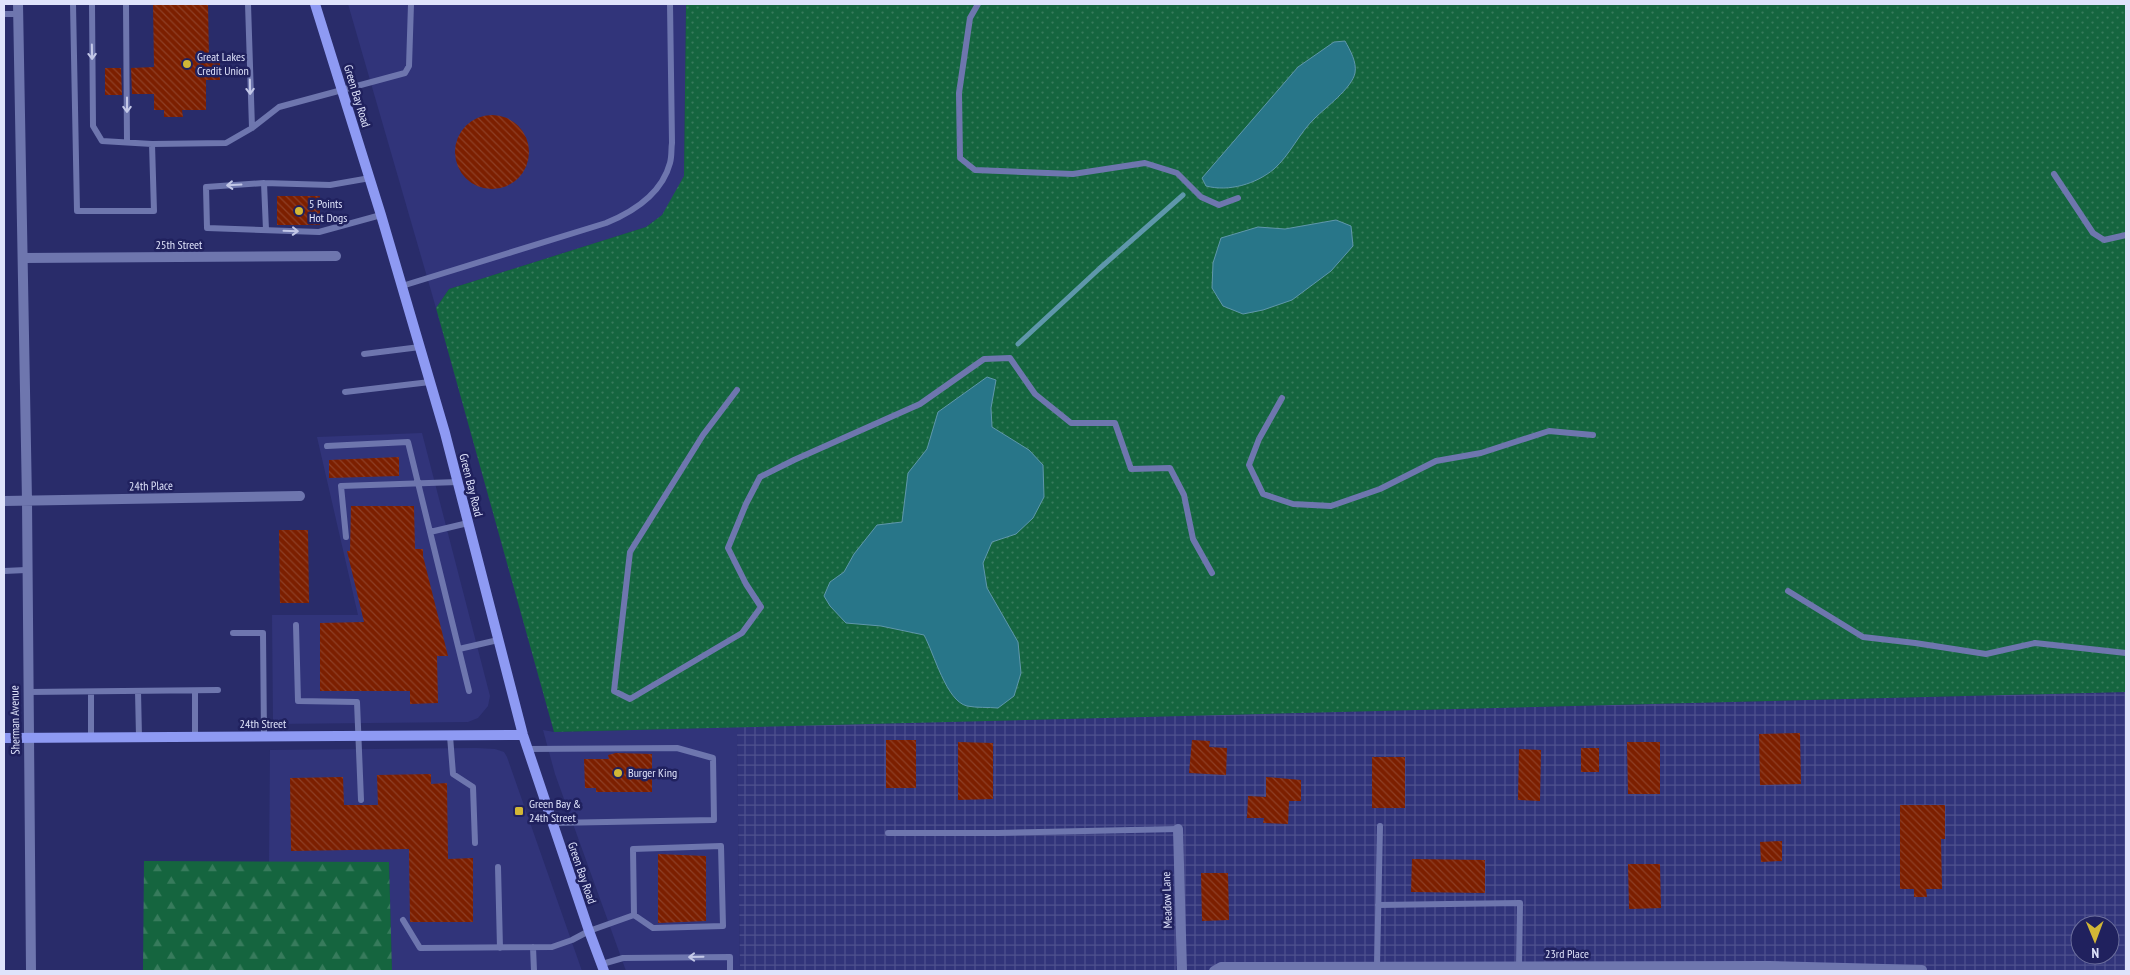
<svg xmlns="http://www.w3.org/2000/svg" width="2130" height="975" viewBox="0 0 2130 975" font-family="'PT Sans Narrow',sans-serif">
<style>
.built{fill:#31347a}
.industrial{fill:url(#industrial-grid);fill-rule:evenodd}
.grass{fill:url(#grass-dots)}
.forest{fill:url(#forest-firs)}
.water{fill:#287689;stroke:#5f97ab}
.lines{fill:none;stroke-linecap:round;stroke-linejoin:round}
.stream{stroke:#5f97ab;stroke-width:5}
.building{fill:url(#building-back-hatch)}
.lane{stroke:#6e76ae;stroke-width:6}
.street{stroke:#6e76ae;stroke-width:10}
.secondary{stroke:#8e9af3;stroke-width:10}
.oneway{stroke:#c3c8e8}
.poi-dot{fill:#d2b736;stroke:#20215e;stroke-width:2}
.labels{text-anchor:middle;stroke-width:5;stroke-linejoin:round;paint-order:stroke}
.poi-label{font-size:12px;fill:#dfe3fb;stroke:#20215e;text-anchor:start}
.street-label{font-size:12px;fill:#dfe3fb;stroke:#20215e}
</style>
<defs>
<pattern id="industrial-grid" width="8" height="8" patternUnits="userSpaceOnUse" patternTransform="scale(1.25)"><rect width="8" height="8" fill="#31347a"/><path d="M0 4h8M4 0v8" fill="none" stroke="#4e518e"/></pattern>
<pattern id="grass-dots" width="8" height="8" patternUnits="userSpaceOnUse" patternTransform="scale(1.25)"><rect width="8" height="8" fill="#15653f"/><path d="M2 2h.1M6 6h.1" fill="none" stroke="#377b5c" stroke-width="1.8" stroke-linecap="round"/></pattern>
<pattern id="forest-firs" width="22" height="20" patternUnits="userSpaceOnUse" patternTransform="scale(1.25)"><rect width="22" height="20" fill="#15653f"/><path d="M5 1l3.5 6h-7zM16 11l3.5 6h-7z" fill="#377b5c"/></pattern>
<pattern id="building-back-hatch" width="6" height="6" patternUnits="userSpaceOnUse" patternTransform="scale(1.25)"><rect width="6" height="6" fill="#7c1f00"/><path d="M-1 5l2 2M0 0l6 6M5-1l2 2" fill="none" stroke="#8e3f26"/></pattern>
</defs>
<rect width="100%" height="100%" fill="#292c6a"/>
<!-- built -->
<path class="built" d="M348,4h338l-2,172 -8,17 -14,22 -16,12 -197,62 -13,19z
M422,433l68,263 -2,10 -10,12 -10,4 -195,2 -1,-109h86l-41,-178z
M737,727l3,244h-114l-71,-197 -12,-44 11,2z
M476,748l19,1 9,3 3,5 75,214h-190l-3,-109h-120l1,-112z"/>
<!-- industrial -->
<path class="industrial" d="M2126,692v279h-1386l-3,-244zM2080,925h30v30h-30z"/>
<!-- grass -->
<path class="grass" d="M686,4h1440v688l-1572,40 -118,-424 13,-19 197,-62 16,-12 22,-39z"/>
<!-- forest -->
<path class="forest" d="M144,861l245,1 3,109h-249z"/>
<!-- water -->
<path class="water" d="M1345,41c5,9 12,21 10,32 -3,15 -30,35 -40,45 -16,15 -25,37 -41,51 -18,15 -45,23 -68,17l-4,-8 96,-111 36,-25z
M1336,220l15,6 2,20 -22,25 -39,29 -29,10 -20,4 -20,-8 -11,-18 1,-25 8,-25 37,-11 27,2z
M987,377l9,3 -5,28 1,19 37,23 14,15 1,32 -11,21 -17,16 -24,8 -9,21 4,25 31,54 3,31 -7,23 -16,12c-10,-1 -21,0 -31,-2 -21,-5 -33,-53 -43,-71l-43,-9 -35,-3 -16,-17 -6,-10 6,-14 14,-10 10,-18 23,-29 25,-3 6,-49 19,-24 11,-37z"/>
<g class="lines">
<!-- stream -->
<path class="stream" d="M1018,344l81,-75 84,-74"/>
</g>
<!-- building -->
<path class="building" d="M153,4h55l1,56h11v20h-14v30h-24l1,7h-19v-7h-10v-16h-22l-1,-26 23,-1z
M105,68h16l1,27h-17z
M455 152a37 37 0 1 1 74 0a37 37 0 1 1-74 0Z
M277,196h43v29h-43z
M399,457v19l-70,2v-18z
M351,506h63l1,43h8v7l25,100h-11l1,47 -28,1v-13h-90v-68l44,-1 -17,-71h3z
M279,530h29l1,73h-29z
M1800,733l1,51 -41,1 -1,-51z
M886,740h30v48h-30z
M1192,740l18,1 -1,6 18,1 -1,27 -37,-2z
M958,742l35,1v56l-35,1z
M1627,742h33v52h-32z
M1581,748h18v24h-18z
M1519,749l22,1 -1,51 -22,-1z
M616,753l36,1v38h-56v-4h-11l-1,-29h25l-1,-4z
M1372,757h33v51h-33z
M431,774v10l16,-1 1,76 25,-1v64h-63l-1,-73 -118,2 -1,-73 53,-1 1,28h34l-1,-30z
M1266,777l35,3v21h-12l-1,23 -25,-1 1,-5h-17l1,-22 18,1z
M1900,805h45v34h-4l1,50h-16l1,8h-13v-8h-14z
M1782,841v20l-21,1 -1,-20z
M658,854l48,2v65l-48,2z
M1412,859l73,1v33l-74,-1z
M1628,864h32l1,44 -32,1z
M1201,873h27l1,47 -27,1z"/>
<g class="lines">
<!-- lane -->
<path class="lane" d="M73,4l4,207h77l-2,-67 74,-1 26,-15 27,-21 126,-34 4,-7 2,-62
M92,4l1,122 9,15 50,3
M126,4l1,138
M248,4l4,124
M978,4l-8,14 -11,75 1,65 15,12 98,4 72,-11 32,10 24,24 18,8 19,-7
M4,14h14
M2054,174l39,59 11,7 22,-5
M370,178l-40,7 -66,-2 -58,4 1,41 112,4 62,-17
M264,183l2,47
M402,286l204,-63c27,-11 56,-30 64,-60 2,-7 1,-14 2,-20l-2,-139
M364,354l56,-7
M737,390l-34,45 -73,117 -16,139 16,8 112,-66 19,-26 -15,-23 -18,-36 18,-44 14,-27 34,-17 126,-56 64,-45 26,-1 25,36 36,29h44l16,46 39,-1 14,27 9,44 19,34
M345,392l85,-10
M1282,398l-23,41 -10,26 14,29 30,10 38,2 49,-17 56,-28 45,-8 68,-22 44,4
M327,446l81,-4 61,249
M430,532l38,-9
M346,537l-5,-51 117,-4
M4,571l22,-1
M1788,591l75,46 52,6 71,11 49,-11 91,10
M296,625l2,76 59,1 4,98
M233,633h30l1,103
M459,649l39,-9
M138,691l1,46
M195,691v45
M28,692l190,-2
M91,692v45
M450,736l3,38 20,13 2,56
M527,749l150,-1 36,10 1,62 -162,3
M888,833h110l180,-4
M721,846l2,80 -70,2 -19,-13 -1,-66z
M498,867l2,81
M1378,905l142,-2 -1,63
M403,920l17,28 132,-1 20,-7 17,-9 45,-16
M533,947l1,24
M602,964l21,-6 107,-1v14
M1377,966l3,-140"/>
<!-- street -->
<path class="street" d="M18,4l9,497 4,470
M23,258l313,-2
M4,501l296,-5
M1178,829l4,142
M1214,971l7,-4 548,-1 153,4"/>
<!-- secondary -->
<path class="secondary" d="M315,4l66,211 64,218 78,302 66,196 15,40
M4,738l519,-3"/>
</g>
<!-- one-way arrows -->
<defs><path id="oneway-shaft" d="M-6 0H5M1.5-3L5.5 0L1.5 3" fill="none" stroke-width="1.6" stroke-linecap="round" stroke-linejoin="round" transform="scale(1.25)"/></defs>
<g class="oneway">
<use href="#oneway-shaft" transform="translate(92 52) rotate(89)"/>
<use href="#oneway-shaft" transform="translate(250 87) rotate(89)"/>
<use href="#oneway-shaft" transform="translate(127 105) rotate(90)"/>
<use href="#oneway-shaft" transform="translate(234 185) rotate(177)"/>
<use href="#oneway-shaft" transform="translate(291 231) rotate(2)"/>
<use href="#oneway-shaft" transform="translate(696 957) rotate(179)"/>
</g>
<!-- markers -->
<g class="poi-dot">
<circle cx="187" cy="64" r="5"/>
<circle cx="299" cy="211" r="5"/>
<circle cx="618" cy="773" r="5"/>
<rect x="514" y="806" width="10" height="10" rx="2.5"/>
</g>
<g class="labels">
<!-- poi labels -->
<g class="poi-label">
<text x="197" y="61">Great Lakes<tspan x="197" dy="14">Credit Union</tspan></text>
<text x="309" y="208">5 Points<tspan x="309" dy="14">Hot Dogs</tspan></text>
<text x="628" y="777">Burger King</text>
<text x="529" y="808">Green Bay &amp;<tspan x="529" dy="14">24th Street</tspan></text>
</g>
<!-- street labels -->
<g class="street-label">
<text transform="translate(357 96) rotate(73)" y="4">Green Bay Road</text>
<text x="179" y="249">25th Street</text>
<text transform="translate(471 485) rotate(76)" y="4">Green Bay Road</text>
<text transform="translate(151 486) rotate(-1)" y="4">24th Place</text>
<text transform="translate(15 720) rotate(-91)" y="4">Sherman Avenue</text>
<text x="263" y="728">24th Street</text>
<text transform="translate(582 873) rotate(71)" y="4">Green Bay Road</text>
<text transform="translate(1167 900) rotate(-92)" y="4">Meadow Lane</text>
<text x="1567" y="958">23rd Place</text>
</g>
</g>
<!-- border -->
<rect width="2130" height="975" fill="none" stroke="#dfe3fb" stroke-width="10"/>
<!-- north arrow -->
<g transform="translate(2095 940) rotate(179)"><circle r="24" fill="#20215e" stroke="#6c6f9d"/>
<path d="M0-4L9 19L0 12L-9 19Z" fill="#d2b736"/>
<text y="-8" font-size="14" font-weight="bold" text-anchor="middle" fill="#dfe3fb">N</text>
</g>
</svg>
